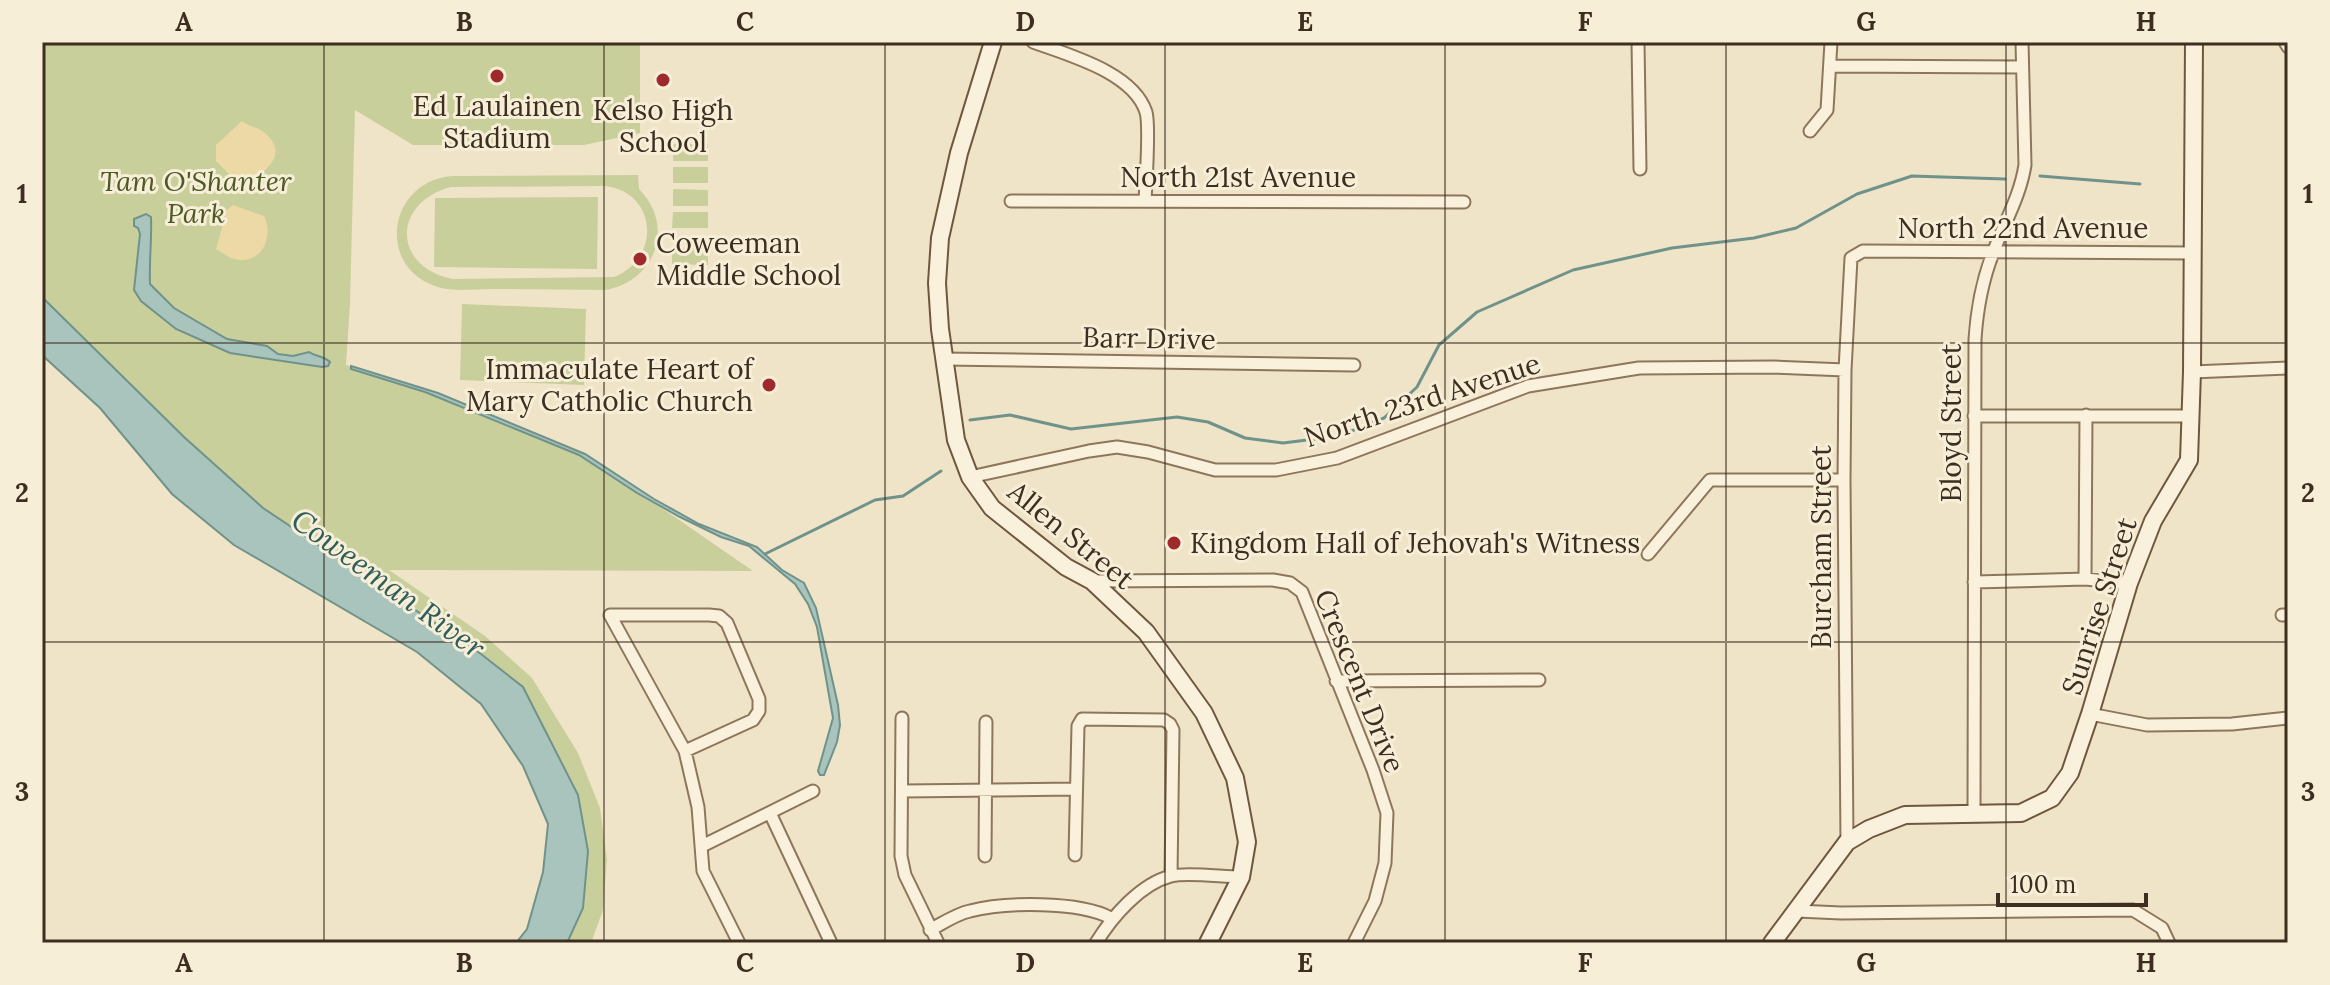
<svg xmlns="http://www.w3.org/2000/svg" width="2330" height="985" viewBox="0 0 2330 985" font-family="Lora,serif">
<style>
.green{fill:#c9cf9b;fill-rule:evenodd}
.sand{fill:#ecd9a5}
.water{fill:#a9c4bc;stroke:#6f938a;stroke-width:2}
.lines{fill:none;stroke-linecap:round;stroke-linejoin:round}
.stream{stroke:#6f938a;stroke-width:3}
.street-casing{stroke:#8d765c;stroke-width:15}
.secondary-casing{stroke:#6f573f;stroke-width:20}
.street{stroke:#faf1dc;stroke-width:11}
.secondary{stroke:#faf1dc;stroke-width:16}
.grid{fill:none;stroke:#3d2e20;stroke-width:2;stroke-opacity:0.55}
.poi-dot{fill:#9e2a2b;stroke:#f7eed8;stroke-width:3}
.labels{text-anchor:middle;stroke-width:6;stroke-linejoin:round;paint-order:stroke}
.poi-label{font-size:28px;fill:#3d2e20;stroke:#f7eed8}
.street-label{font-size:28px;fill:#3d2e20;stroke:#f7eed8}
.park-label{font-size:28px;font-style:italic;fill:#4d5a26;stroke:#f7eed8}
.water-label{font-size:30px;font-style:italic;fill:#2f5d5a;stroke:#f7eed8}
.neatline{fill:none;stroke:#3d2e20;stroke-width:3}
.grid-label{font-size:26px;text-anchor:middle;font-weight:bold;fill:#3d2e20}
</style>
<rect width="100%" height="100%" fill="#f0e4c8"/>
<!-- green -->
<path class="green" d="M42,42h598v91l-56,12h-171l-58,-35 -5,193 -4,62 73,23 153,62 29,16 152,105 -364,-1 96,66 47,42 46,75 22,55 7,51 -4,51 -12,33h-24l16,-35 5,-57 -10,-56 -55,-108 -42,-33 -218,-146 -79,-71 -142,-140z
M673,144h35v17h-35z
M673,167h35v16h-35z
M638,175l1,14c37,37 16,93 -34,101 -38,0 -75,-1 -112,-1 -18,0 -39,3 -55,-2 -63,-19 -50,-106 14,-111zM451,187l153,-1c53,5 58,72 10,91l-161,2c-60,-11 -62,-76 -2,-92z
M673,189l35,1v16h-35z
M598,197l-1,72 -163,-2 1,-69z
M673,212h35v16h-36z
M672,248h36v17l-36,-1z
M672,271h36l-1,16h-35z
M462,304l124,5 -2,76 -124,-5z"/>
<!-- sand -->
<path class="sand" d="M242,121c7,6 16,6 23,12 28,25 -7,42 -23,54l-26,-26v-16z
M233,205l31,11c11,22 -4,50 -30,43 -7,-2 -12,-7 -18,-10l11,-39z"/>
<!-- water -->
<path class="water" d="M146,214l5,3c1,22 -2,44 -1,67l24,24 53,31 40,7 11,8 15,2 16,-4c7,5 15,4 21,10l-2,4 -6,1 -92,-14 -54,-24 -35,-28 -7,-11 6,-56 -2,-6 -4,-2v-7z
M42,297l142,140 79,71 218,146 42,33 55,108 10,56 -5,57 -16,35h-51l11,-14 16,-57 5,-48 -25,-58 -42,-62 -64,-52 -183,-107 -62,-51 -72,-86 -58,-53z
M351,366l87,27 147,61 69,45 45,25 58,23 25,23 22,13 12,25 22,97 2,20 -3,17 -13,33h-4l-2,-4 15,-53 -16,-91 -9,-23 -13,-20 -46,-38 -28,-9 -41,-20 -43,-24 -58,-38 -154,-63 -74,-23z"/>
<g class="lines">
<!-- stream -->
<path class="stream" d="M2040,176l100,8
M970,420l40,-5 61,14 106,-12 31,5 37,16 38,5 56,-7 45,-18 33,-31 22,-42 38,-33 96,-42 99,-22 82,-10 42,-10 61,-34 55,-18 93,3
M765,554l110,-54 28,-4 38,-25"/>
<!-- street casing -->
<g class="street-casing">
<path id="street" d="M1033,42c35,13 100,30 113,70 4,14 0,69 -1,88
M1638,42l2,127
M2285,42l3,5
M1831,66l190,1
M1810,131l17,-21 4,-68
M1011,201l453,1
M943,359l411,6
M2192,372l96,-4
M1974,416h218
M970,477l119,-26 28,-4 31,5 67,18h61l61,-12 191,-72 111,-18 135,-1 71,3
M1648,554l62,-74h134
M2085,579l1,-164
M1092,581l181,-1 17,3 12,9 71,178 14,43 -2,50 -10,38 -21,42
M1974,582l111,-3 44,4
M2282,615h6
M1336,681l203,-1
M2090,714l57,11 85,-1 56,-6
M902,718l-1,138 4,19 33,68
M685,751l68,-31 6,-9v-12l-32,-76 -8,-7 -10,-1h-99l75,136 13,56 5,64 36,72
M903,791l172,-2
M1974,812l1,-473c2,-30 7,-58 18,-86 11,-30 27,-56 32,-88l-3,-123
M770,813l61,130
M1847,842l-3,-362 1,-110 6,-112 12,-7 329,2
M702,846l111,-55
M1075,855l3,-129 4,-7 82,1 6,4 3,6 -2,146
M985,856l1,-134
M1797,911l44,2 292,-3 29,18 7,15
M930,930c13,-7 26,-16 40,-19 35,-9 109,-10 141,7
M1096,943c16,-26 44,-59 75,-67 16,-4 52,1 70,1"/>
</g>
<!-- secondary casing -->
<g class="secondary-casing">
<path id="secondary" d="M993,42l-34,111 -19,85 -3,45 3,46 16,111 14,37 22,31 74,59 26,14 54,51 58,81 31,65 12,64 -6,35 -33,66
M1772,943l75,-101 22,-13 36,-14 116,-2 31,-15 18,-25 20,-59 39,-131 24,-62 36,-61 3,-88 2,-330"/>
</g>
<!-- street -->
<use href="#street" class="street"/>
<!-- secondary -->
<use href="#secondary" class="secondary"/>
</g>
<!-- grid -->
<path class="grid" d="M324,42v901M604,42v901M885,42v901M1165,42v901M1445,42v901M1726,42v901M2006,42v901M42,343h2246M42,642h2246"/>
<!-- markers -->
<g class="poi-dot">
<circle cx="497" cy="76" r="8"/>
<circle cx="663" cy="80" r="8"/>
<circle cx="640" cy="259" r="8"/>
<circle cx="769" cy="385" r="8"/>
<circle cx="1174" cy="543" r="8"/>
</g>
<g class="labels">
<!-- poi labels -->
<g class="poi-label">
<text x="497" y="116">Ed Laulainen<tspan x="497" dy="32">Stadium</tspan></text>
<text x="663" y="120">Kelso High<tspan x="663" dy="32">School</tspan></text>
<text x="656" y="253" text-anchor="start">Coweeman<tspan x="656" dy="32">Middle School</tspan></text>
<text x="753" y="379" text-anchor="end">Immaculate Heart of<tspan x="753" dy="32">Mary Catholic Church</tspan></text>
<text x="1190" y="553" text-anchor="start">Kingdom Hall of Jehovah's Witness</text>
</g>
<!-- street labels -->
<g class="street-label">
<text x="1238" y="187">North 21st Avenue</text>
<text x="2023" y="238">North 22nd Avenue</text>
<text transform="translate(1149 338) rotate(1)" y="10">Barr Drive</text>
<text transform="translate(1422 400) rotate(-18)" y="10">North 23rd Avenue</text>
<text transform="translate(1951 423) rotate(-90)" y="10">Bloyd Street</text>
<text transform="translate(1071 535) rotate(39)" y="10">Allen Street</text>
<text transform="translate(1821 547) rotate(-90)" y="10">Burcham Street</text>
<text transform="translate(2099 606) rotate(-72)" y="10">Sunrise Street</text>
<text transform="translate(1360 681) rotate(68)" y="10">Crescent Drive</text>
</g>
<!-- park labels -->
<g class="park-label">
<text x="196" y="191">Tam O'Shanter<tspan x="196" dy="32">Park</tspan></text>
</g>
<!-- water labels -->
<g class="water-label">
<text transform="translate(388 584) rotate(36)" y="10">Coweeman River</text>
</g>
</g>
<!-- border -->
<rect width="2330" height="985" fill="none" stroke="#f7eed8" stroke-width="88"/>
<!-- scale -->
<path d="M1998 893v12h148v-12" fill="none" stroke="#3d2e20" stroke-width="4"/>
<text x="2010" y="893" font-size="24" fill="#3d2e20" stroke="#f7eed8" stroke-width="6" paint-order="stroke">100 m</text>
<rect x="44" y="44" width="2242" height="897" class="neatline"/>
<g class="grid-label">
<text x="184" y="31">A</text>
<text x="464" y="31">B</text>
<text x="745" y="31">C</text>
<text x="1025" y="31">D</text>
<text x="1305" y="31">E</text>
<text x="1585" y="31">F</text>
<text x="1866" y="31">G</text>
<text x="2146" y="31">H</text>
<text x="22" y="203">1</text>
<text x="2308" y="203">1</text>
<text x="22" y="502">2</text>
<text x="2308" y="502">2</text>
<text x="22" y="801">3</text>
<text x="2308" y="801">3</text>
<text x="184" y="972">A</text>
<text x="464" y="972">B</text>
<text x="745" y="972">C</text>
<text x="1025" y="972">D</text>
<text x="1305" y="972">E</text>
<text x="1585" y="972">F</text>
<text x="1866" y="972">G</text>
<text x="2146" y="972">H</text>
</g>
</svg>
